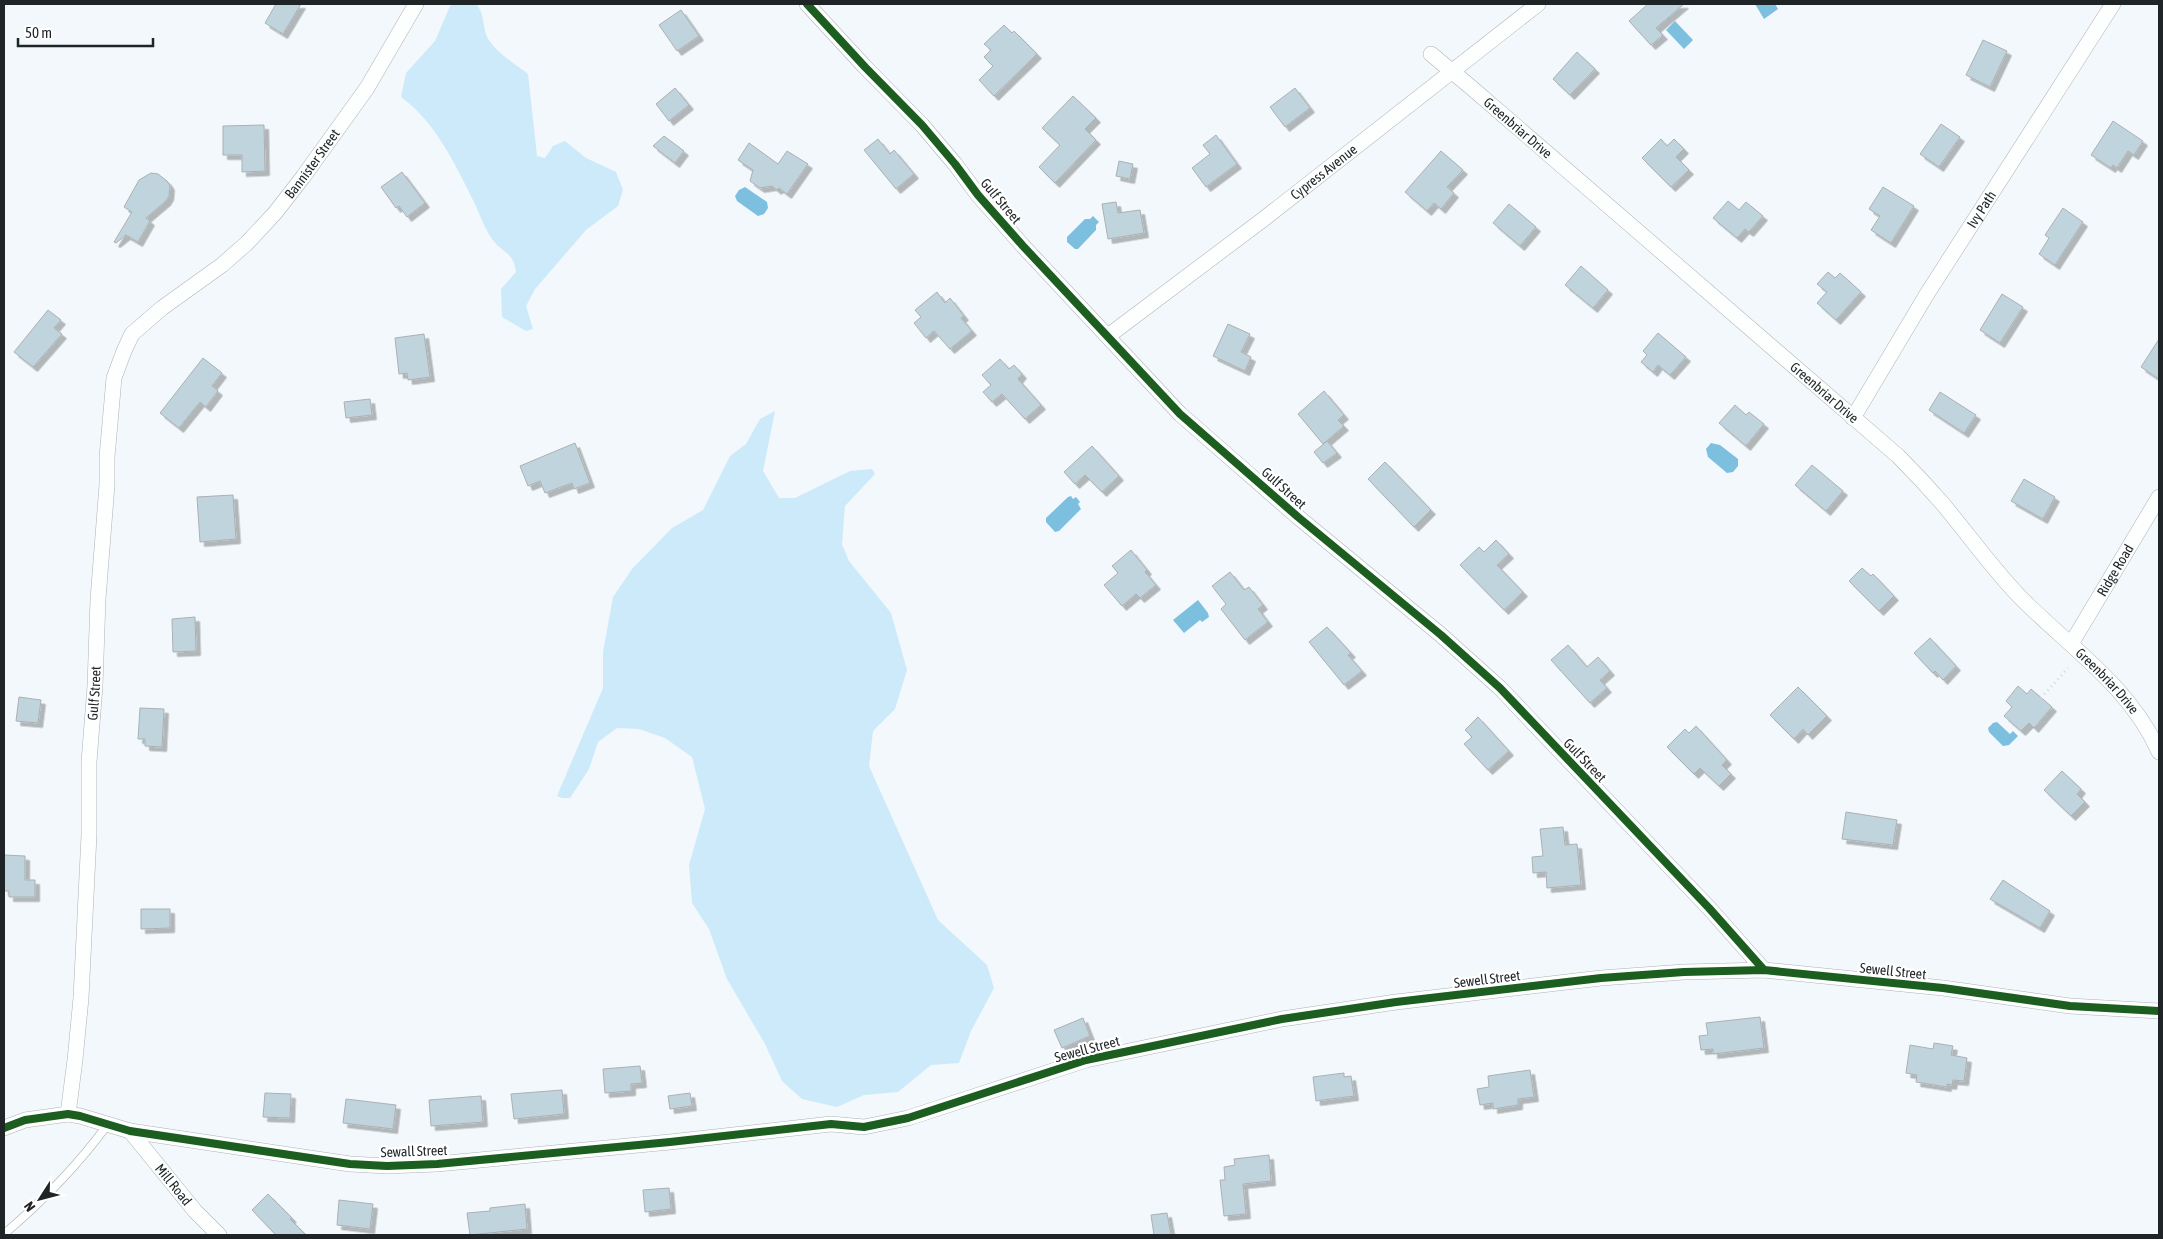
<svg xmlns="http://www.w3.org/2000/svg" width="2163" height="1239" viewBox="0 0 2163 1239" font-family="'Asap Condensed',sans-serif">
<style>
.green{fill:#cdeafa}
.water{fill:#7dbfde}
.building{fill:#c0d4de;stroke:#abb0b3;filter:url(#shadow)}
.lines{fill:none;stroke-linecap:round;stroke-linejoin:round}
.lane-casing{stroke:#aeb3b6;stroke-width:9}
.street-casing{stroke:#aeb3b6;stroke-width:16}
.path{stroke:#d6d8da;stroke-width:3;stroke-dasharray:1 4;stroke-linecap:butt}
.lane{stroke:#fdfefe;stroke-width:8}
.street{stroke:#fdfefe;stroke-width:15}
.cycleway-casing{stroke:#fff;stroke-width:11}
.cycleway{stroke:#1b5e20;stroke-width:8}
.labels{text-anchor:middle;stroke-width:4.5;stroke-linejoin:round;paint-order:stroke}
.street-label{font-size:14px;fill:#1f2426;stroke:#fff}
</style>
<defs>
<filter id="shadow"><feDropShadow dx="4.5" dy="4.5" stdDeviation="0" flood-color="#0004"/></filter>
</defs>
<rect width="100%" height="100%" fill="#f2f8fb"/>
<!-- green -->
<path class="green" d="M455,4h21c9,10 6,21 11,33 9,16 27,26 41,37l9,82 8,2 8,-12 12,-5 21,17 30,14 7,18 -5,16 -32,24 -51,59 -9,17 7,23 -7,2 -24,-14 -1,-28 15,-17c-2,-20 -14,-19 -24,-33 -7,-10 -12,-24 -17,-35 -19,-38 -39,-82 -74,-107l5,-24 29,-32 15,-35z
M775,411l-12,60 16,27h16l55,-27 22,-2 3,5 -30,32 -3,38 7,17 42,52 16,57 -12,39 -22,22 -4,35 69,154 49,45 7,23 -23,43 -12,32 -28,2 -33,27 -34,3 -27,12 -35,-8 -20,-18 -17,-37 -38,-65 -18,-50 -17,-26 -3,-38 16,-56 -13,-52 -27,-19 -26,-9 -22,-1 -19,14 -9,27 -19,29h-8l-5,-2 46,-108v-36l10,-55 19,-28 40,-41 31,-18 27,-54 16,-12 14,-25z"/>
<!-- water -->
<path class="water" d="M1755,4h20l3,5 -14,10z
M1675,21l18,19 -9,9 -18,-19z
M745,187l22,15 1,6 -4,6 -6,2 -21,-15 -2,-5 4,-6z
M1093,216l6,6 -3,3v5l-18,19h-3l-8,-7v-5l18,-18h5z
M1711,443l9,2 18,14v7l-5,6 -6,1 -19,-16 -2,-8z
M1071,496l2,3 3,-2 4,5 -2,2 3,5 -22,22 -4,1 -9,-10v-4l22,-21z
M1198,600l10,13 1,4 -7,5 -2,-2 -16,13 -11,-13z
M1997,722l13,12 3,-3 5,5 -9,9 -6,1 -14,-14 -1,-4 5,-5z"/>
<!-- building -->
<path class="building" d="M276,4h25l-18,30 -18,-11z
M1648,4h36l-28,24 7,7 -12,10 -22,-24z
M681,10l18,26 -22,15 -18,-26z
M1004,25l8,8 2,-2 23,23 -43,42 -15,-16 14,-14 -9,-9 7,-7 -7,-6z
M1983,40l24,11 -17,36 -24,-12z
M1577,52l18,17 -25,26 -17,-16z
M675,88l14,17 -20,16 -13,-17z
M1295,88l15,20 -25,19 -15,-20z
M1073,96l23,22 -11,11 11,11 -41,43 -16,-16 21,-22 -18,-17z
M2113,121l30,20 -9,14 -6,-4 -11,17 -4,-3 -2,3 -20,-13z
M1941,124l19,13 -21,30 -19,-13z
M264,125l1,46 -23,1v-17h-19v-29z
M1216,135l21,29 -31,23 -14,-19 18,-14 -7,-9z
M664,136l20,15 -9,12 -22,-17z
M878,139l12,15 4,-4 20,24 -18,15 -32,-39z
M1661,139l6,7 7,-7 10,10 -8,8 13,13 -18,17 -29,-29z
M749,143l29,21 9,-13 21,13 -21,30 -8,-6 -2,2 -5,-4 -12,2 -10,-7 3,-11 -15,-10z
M1441,151l22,19 -16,17 7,6 -13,16 -7,-6 -7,8 -22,-19z
M1119,161l14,3 -3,15 -14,-3z
M402,172l23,31 -18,14 -8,-11 -3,2 -15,-21z
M151,173l7,1 9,7 3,5 -1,10 -3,5 -20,17 4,3 -12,21 -12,-7 -10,8 -2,-1 18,-30 -8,-5 15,-27z
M1883,187l31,19 -23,37 -20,-13 9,-14 -11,-7z
M1728,201l11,9 7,-8 17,14 -14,16 -4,-3 -8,9 -24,-20z
M1116,202l2,11 22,-3 4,23 -36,6 -6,-35z
M1509,204l27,23 -16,19 -27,-23z
M2063,208l20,14 -28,43 -16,-11 10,-16 -4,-3z
M1581,266l27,24 -15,18 -28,-23z
M1828,272l7,6 5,-5 21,19 -25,28 -19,-17 10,-11 -10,-8z
M937,292l8,11 5,-5 14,18 -3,2 11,13 -22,18 -16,-18 -8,7 -12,-15 7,-6 -6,-7z
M2002,294l21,13 -23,36 -20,-13z
M48,310l13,10 -7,8 8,6 -29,33 -19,-15z
M1228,324l22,10 -9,18 10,5 -6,14 -32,-15z
M1658,333l28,24 -16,18 -12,-10 -5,7 -12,-10 6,-7 -4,-4z
M424,334l6,43 -22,3 -1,-7 -8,1 -4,-36z
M2159,339v40l-18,-12z
M203,358l19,15 -10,13 6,5 -12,16 -6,-5 -21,26 -19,-15z
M1000,359l9,10 5,-4 8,9 -4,5 23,26 -16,14 -23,-25 -10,8 -9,-10 8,-7 -9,-10z
M1324,391l20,24 -6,5 6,6 -21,18 -25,-30z
M1940,392l36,23 -12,18 -35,-23z
M370,399l2,16 -26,3 -2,-16z
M1735,405l11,10 3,-3 15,12 -18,22 -27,-23z
M1327,441l10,12 -14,10 -9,-11z
M575,443l15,40 -16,6 -2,-6 -27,10 -5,-12 -12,5 -8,-20z
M1092,446l27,30 -17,16 -17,-17 -10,9 -11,-12z
M1385,462l46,48 -17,17 -46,-48z
M1812,465l31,26 -17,20 -31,-26z
M2024,479l31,18 -12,22 -32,-18z
M233,495l3,44 -36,3 -3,-45z
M1496,540l13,14 -12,11 26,27 -19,18 -44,-45 19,-18 5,5z
M1131,550l16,20 -2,2 11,13 -16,13 -4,-4 -14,12 -18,-21 14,-12 -6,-7z
M1862,568l9,8 2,-2 21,22 -15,15 -30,-30z
M1230,572l14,18 5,-3 14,18 -5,4 10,13 -23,18 -24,-31 5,-5 -14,-18z
M195,617l1,34 -23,1 -1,-33z
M1327,627l24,26 -3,2 14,16 -18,14 -35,-43z
M1930,638l26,28 -13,14 -8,-9 -2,2 -19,-20z
M1568,645l19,22 11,-10 12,14 -10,9 7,8 -17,15 -39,-43z
M2018,686l9,8 4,-5 21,18 -18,21 -5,-5 -8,8 -17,-15 8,-9 -6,-6z
M1798,687l29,29 -19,19 -5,-6 -9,10 -24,-24z
M19,697l22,3 -3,23 -22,-2z
M140,708l24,1 -2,38 -17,-1v-7h-7z
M1478,717l31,34 -21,19 -24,-26 8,-7 -7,-7z
M1696,726l31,34 -5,5 9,9 -12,12 -19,-18 -6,6 -27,-27 18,-18 4,4z
M2062,771l19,18 -4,5 8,8 -14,14 -27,-26z
M1846,812l51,8 -4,25 -51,-6z
M1563,827l2,18 12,-1 4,41 -34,3 -1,-16 -13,1 -1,-16 11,-1 -3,-27z
M4,855l21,1v24h10v17h-26v-6h-5z
M2003,880l47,31 -10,17 -50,-29z
M141,909h29v19l-29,1z
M1760,1017l4,31 -51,6v-5l-12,1 -2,-14 9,-1 -2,-12z
M1083,1018l7,18 -28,12 -8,-18z
M1934,1043l19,3 -2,9 16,3 -3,23 -11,-1 -1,5 -5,-1v3l-31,-5 1,-7 -11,-2 4,-28 23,4z
M640,1066l2,17 -11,1v7l-26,2 -2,-24z
M1530,1070l4,27 -16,2v6l-25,4v-6l-13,2 -3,-16 12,-2 -1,-11z
M1344,1073v4l7,-1 3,20 -38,5 -3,-24z
M562,1090l2,24 -50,5 -3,-25z
M265,1093l26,1 -1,24 -27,-1z
M690,1093l2,13 -22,3 -2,-13z
M481,1096l2,26 -52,4 -2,-26z
M346,1099l50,6 -3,24 -50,-6z
M1269,1155l2,26 -28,3 3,30 -22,2 -4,-36h5l-1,-13 11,-2 -1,-6z
M669,1188l2,21 -26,3 -2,-22z
M268,1194l24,24 -2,1 16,16h-30l-24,-25z
M339,1200l34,4 -3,25 -33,-4z
M525,1204l2,25 -57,6 -3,-22 23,-2v-3z
M1167,1213l4,22h-17l-3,-20z"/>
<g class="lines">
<!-- lane casing -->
<g class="lane-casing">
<path id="lane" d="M4,1234c39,-33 74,-69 104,-110"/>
</g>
<!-- street casing -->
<g class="street-casing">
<g id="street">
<path d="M807,4l58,63 57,58 33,39 23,31 45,51 157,168 118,103 143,118 59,53 209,220 55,62"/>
<path id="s1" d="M1431,54l42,35 425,367c15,15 30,31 44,47 26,31 50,65 78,94 49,50 110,89 139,155"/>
<path id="s2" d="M1108,336l157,-118 273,-214"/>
<path id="s3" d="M1853,418l74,-124 186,-290"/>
<path id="s4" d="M2071,644l88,-147"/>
<path id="s5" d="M68,1114l7,-54 6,-62 8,-163v-73l6,-76 3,-87 9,-114v-28l7,-79 10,-27 8,-17 30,-26 60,-43 25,-22 28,-30 28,-36 64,-89 49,-84"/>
<path d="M4,1128l21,-8 43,-6 12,2 50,15 220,33 37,2 50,-2 233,-22 161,-18 33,3 44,-9 178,-58 196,-41 114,-17 205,-24 83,-6 80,-2 179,18 127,18 89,5"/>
<path id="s6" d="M130,1131l65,80 24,24"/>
</g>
</g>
<!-- path -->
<path class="path" d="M2041,698l27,-30"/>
<!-- lane -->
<use href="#lane" class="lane"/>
<!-- street -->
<use href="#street" class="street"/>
<!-- cycleway casing -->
<g class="cycleway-casing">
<path id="cycleway" d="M807,4l58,63 57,58 33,39 23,31 45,51 157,168 118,103 143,118 59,53 209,220 55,62
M4,1128l21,-8 43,-6 12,2 50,15 220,33 37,2 50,-2 233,-22 161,-18 33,3 44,-9 178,-58 196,-41 114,-17 205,-24 83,-6 80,-2 179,18 127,18 89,5"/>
</g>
<!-- cycleway -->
<use href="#cycleway" class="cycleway"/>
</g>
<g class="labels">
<!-- street labels -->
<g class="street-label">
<text dy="5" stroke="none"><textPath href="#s1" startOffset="114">Greenbriar Drive</textPath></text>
<text dy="5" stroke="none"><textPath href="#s5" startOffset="1035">Bannister Street</textPath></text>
<text dy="5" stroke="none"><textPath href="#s2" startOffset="271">Cypress Avenue</textPath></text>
<text transform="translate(1001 201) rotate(50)" y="5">Gulf Street</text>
<text dy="5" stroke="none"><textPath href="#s3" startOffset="245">Ivy Path</textPath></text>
<text dy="5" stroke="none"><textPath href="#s1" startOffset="519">Greenbriar Drive</textPath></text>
<text transform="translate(1284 488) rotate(42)" y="5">Gulf Street</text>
<text dy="5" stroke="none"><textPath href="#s4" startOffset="86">Ridge Road</textPath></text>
<text dy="5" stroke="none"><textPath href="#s1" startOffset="924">Greenbriar Drive</textPath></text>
<text dy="5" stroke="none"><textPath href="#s5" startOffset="422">Gulf Street</textPath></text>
<text transform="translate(1585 760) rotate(46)" y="5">Gulf Street</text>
<text transform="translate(1893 971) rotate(6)" y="5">Sewell Street</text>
<text transform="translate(1487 979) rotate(-7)" y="5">Sewell Street</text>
<text transform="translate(1087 1049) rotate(-15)" y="5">Sewell Street</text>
<text transform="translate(414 1151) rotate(-2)" y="5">Sewall Street</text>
<text dy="5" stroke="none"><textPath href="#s6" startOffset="69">Mill Road</textPath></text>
</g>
</g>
<!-- border -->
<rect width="2163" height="1239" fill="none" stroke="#1f2426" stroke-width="10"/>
<!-- north arrow -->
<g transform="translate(40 1199) rotate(234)" stroke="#ffffff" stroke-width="4" paint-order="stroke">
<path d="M0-4L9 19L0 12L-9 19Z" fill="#1f2426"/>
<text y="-8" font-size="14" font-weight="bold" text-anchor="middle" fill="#1f2426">N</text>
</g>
<!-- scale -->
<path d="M18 38v8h135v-8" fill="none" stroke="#1f2426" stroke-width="2.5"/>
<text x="25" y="38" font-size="15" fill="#1f2426" stroke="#ffffff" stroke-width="4" paint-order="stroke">50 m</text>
</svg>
